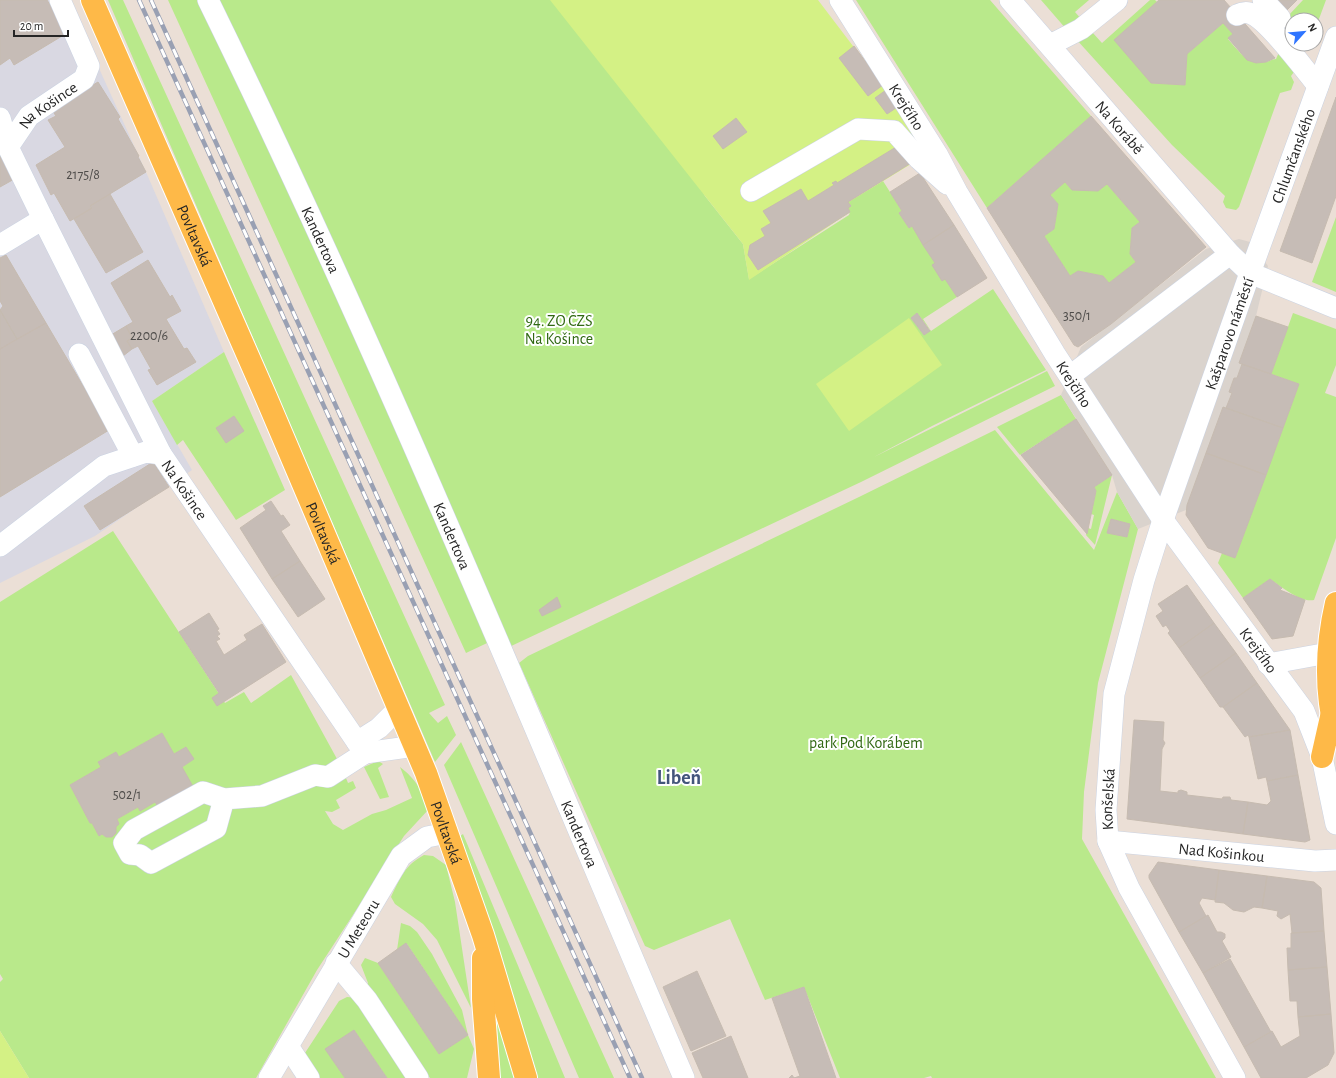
<svg xmlns="http://www.w3.org/2000/svg" width="1336" height="1078" viewBox="0 0 1336 1078" font-family="'Alegreya Sans',sans-serif">
<style>
.industrial{fill:#d9d8e2}
.green{fill:#b9e98b;fill-rule:evenodd}
.pitch{fill:#d4f185}
.plaza{fill:#dad3cd}
.building{fill:#c6bcb6;stroke:#c6bbb0;fill-rule:evenodd}
.lines{fill:none;stroke-linecap:round;stroke-linejoin:round}
.minor-casing{stroke:#cbd3e2;stroke-width:22}
.major-casing{stroke:#fff;stroke-width:24}
.minor{stroke:#fff;stroke-width:21}
.major{stroke:#feb948;stroke-width:22}
.rail-casing{stroke:#99a0b3;stroke-width:4.5}
.rail{stroke:#fff;stroke-width:3;stroke-dasharray:9;stroke-linecap:butt}
.labels{text-anchor:middle;stroke-width:4;stroke-linejoin:round;paint-order:stroke}
.number-label{font-size:14px;fill:#4e4c4a}
.street-label{font-size:16px;fill:#262626;stroke:#fff}
.park-label{font-size:16px;fill:#306812;stroke:#fff}
.district-label{font-size:20px;font-weight:bold;fill:#43557b;stroke:#fff}
</style>
<rect width="100%" height="100%" fill="#ebdfd6"/>
<!-- industrial -->
<path class="industrial" d="M0,0h68l78,172 78,180 -72,49 40,69 -97,66 -95,47z"/>
<!-- green -->
<path class="green" d="M108,0h15l322,705 -16,8 9,10 9,-7 9,19 -21,27z
M168,0h434l103,196 38,48 6,35 100,-64 1,-3 -2,-4v-6l35,-21 19,30 -3,2 10,15 3,-2 45,71 -34,22 8,12 62,-42 53,81 -114,56 -58,31 173,-86 8,15 -194,96 -354,166 -5,-12 -36,17zM917,313l13,17 -6,5 -13,-17z
M856,0h134l101,116 -104,92z
M1041,0h48l-14,12 7,8 -15,10z
M1150,0h5l2,2 -6,81 34,2 2,-31 36,-31 10,11 -5,5c10,11 19,26 36,23 5,0 8,-3 12,-3l4,-9 14,22 -3,4 3,6 -3,8 -11,3 -41,114 -3,3 -10,-2 -3,-6 2,-6 -53,-51 -96,-106 16,-7 10,11z
M1303,0h23l-10,27v-7h-24l-4,-4z
M1065,182l7,8 26,1 9,-7 33,38 -8,6 -2,26 6,8 -27,21 -6,-7 -25,-5 -8,5 -26,-40 10,-7 4,-25 -8,-9z
M1336,217v75l-24,-10z
M1293,313l43,16v36l-11,28 11,4v141l-22,62c-13,3 -34,-14 -44,-21l-27,19 -25,-35 4,-10 13,5 64,-174 -28,-10z
M224,352l61,138 -49,30 -53,-80 -6,5 -25,-44zM234,416l9,15 -27,-3z
M1061,395l15,24 -56,36 -23,-28z
M995,430l99,120 23,-58 21,37 -40,154 -14,109 -2,47 134,239h-284l-1,-2 -7,2h-84l-36,-91 -39,13 -35,-81 -76,31 -9,-4 -126,-283 9,-7 331,-159zM1111,519l19,5 -3,13 -20,-4z
M1112,475l-17,70 -9,-10 2,-7 3,1 3,-14 -3,-1 5,-23 -2,-4z
M113,531l112,172 19,-11 7,11 40,-28 51,93 6,15 5,-2 3,7 -20,12 4,8 -8,4 -7,-1 8,13 10,6 29,-16 14,-4 26,-12 -12,-31c17,13 21,23 29,42l-25,27 -38,59 -49,75 -61,108h-227l-29,-47v-49l3,-3 -3,-5v-372zM162,733l12,21 12,-7 7,12 -11,8 -23,43 -4,-8 -15,8 -2,-3 -21,12 2,5 -3,3v6l-4,4h-6l-4,-3 -3,2 -7,-13h-2l-20,-38 31,-18 -3,-5 18,-10 3,5z
M461,742l153,336h-35l-135,-313z
M378,761l5,3 -5,4 11,29 -9,2 -16,-32z
M463,834l102,244h-27l-62,-198 -16,-44z
M424,855l9,1 13,9 9,37 16,106 -34,-68 -14,-16 -28,-20 -4,-7c9,-19 14,-32 33,-42z
M401,923l9,3 7,6 15,22 30,56 6,25 6,14 -7,29h-37l-63,-93 1,-2 -7,-18 4,-7 13,5 61,91 29,-19 -61,-91 -10,6z
M347,997l12,1 54,80h-26l-33,-48 -28,19 19,29h-27l-15,-22 36,-55z
M496,1008l20,70h-18l-4,-63z"/>
<!-- pitch -->
<path class="pitch" d="M550,0h268l111,146 -18,18 -62,38 2,4 -3,2 2,4 -101,68 -6,-36z
M909,318l33,47 -93,66 -33,-47z
M0,1031l29,47h-29z"/>
<!-- plaza -->
<path class="plaza" d="M1239,239l11,3 18,24 -12,50 -17,47 3,1 -5,14h-3l-5,13 3,2 -6,15 -3,-1 -37,103 -48,19 -21,-37 -5,-17 -51,-80 20,-48 125,-98z"/>
<!-- building -->
<path class="building" d="M0,0h47l20,33 -53,32 -4,-7 -10,7z
M1159,0h65l51,58 -9,4 -10,1 -9,-3 -19,-22 5,-4 -10,-11 -36,31 -2,31 -34,-2 -37,-43z
M1277,0h20l-10,10z
M854,46l29,39 -15,11 -29,-38z
M98,82l22,35 -2,2 21,37 -1,1 8,15 -56,34 2,2 -22,13 -16,-28 -3,2 -15,-30 29,-18 -17,-27 8,-4 -4,-6z
M886,90l13,16 -12,8 -12,-16z
M1336,97v99l-24,67 -32,-12z
M1091,116l115,131 -95,77 -33,23 -4,-2 -87,-137zM1065,182l7,8 26,1 9,-7 33,38 -8,6 -2,26 6,8 -27,21 -6,-7 -25,-5 -8,5 -26,-40 10,-7 4,-25 -8,-9z
M736,118l11,14 -24,17 -10,-13z
M901,144l10,19 -63,39 3,4 -3,2 2,4 -92,58 -10,-15 2,-10 15,-9 -4,-7 10,-6 -8,-12 38,-22 7,12 26,-16 -2,-2 4,-2 1,2z
M0,151l16,27 -16,9z
M920,173l34,52 -31,20 -11,-19 -3,2 -10,-15 3,-2 -12,-19z
M110,194l33,58 -37,21 -32,-54 18,-11 -2,-2z
M954,225l33,53 -30,19 -12,-18 -3,2 -10,-16 3,-2 -12,-18z
M6,255l40,68 -29,16 -17,-29 3,-4 -3,-5v-43z
M148,260l22,37 2,-2 9,16 -15,8 18,30 3,-1 9,14 -39,23 -9,-15 3,-1 -13,-23 -6,3 -5,-8 5,-3 -6,-12 7,-4 -22,-39z
M0,310l17,29 -17,10z
M917,313l13,18 -6,4 -13,-17z
M1256,316l32,11 -17,47 -32,-11z
M46,323l63,107 -109,67v-148z
M126,326l6,12 -5,3 5,8 -9,7 -12,-21z
M1242,364l57,20 -16,44 -57,-20 6,-15 -3,-1 5,-14h3z
M1223,407l60,21 -17,47 -60,-22z
M234,416l10,15 -18,12 -10,-15z
M1076,419l36,56 -18,12 2,4 -9,43 -66,-79z
M1206,453l60,22 -31,83 -27,-10 -22,-33 1,-10z
M153,462l16,25 -69,43 -16,-24z
M271,501l10,15 2,-1 7,10 -9,6 19,30 -28,18 -32,-51 26,-18 -3,-4z
M1111,519l19,5 -3,13 -20,-4z
M300,561l25,38 -27,18 -26,-38z
M1270,579l12,9 -2,2 25,10 -12,36 -21,3 -29,-41z
M1187,585l27,38 -35,25 -11,-15 2,-2 -4,-6 -3,2 -7,-11 7,-5 -5,-7z
M557,597l4,10 -19,9 -3,-6z
M209,613l10,16 -2,1 3,4 -3,2 3,3 -4,2 8,14 23,-15 -3,-5 18,-11 24,38 -69,44 -5,-8 7,-5 -40,-61z
M1214,623l22,30 -36,25 -21,-30z
M1236,653l21,30 -34,24h-3l-20,-29z
M1257,683l33,47 -41,7 -1,-2 -3,2 -22,-30z
M1134,720l30,2 -1,18 2,3 -3,6 -2,42 18,2v-2l3,-1 6,2v3l35,4 1,-2h7l1,3 17,2 -5,32 -116,-15z
M1290,730l8,45 -31,6 -1,-4 -8,2 -9,-42z
M162,733l12,21 12,-7 8,12 -12,8 13,23 -35,20 -5,-8 -15,9 -2,-4 -21,12 2,5 -3,3v6l-4,4h-6l-4,-3 -3,2 -7,-13h-2l-20,-38 31,-18 -3,-5 18,-10 3,5z
M1298,775l12,65 -5,2 -62,-8 5,-32 19,3 4,-4 -4,-20z
M1158,862l61,8 -4,30 -13,-2 -3,5 7,13 -27,16 -30,-54v-3z
M1219,870l48,6 -5,32 -8,-1 -10,5 -11,-2 -9,-7 -9,-1z
M1267,876l47,6 7,6 3,43 -32,2 -2,-19 -9,5 -4,-3 1,-5 -16,-3z
M1208,915l9,17h4l4,2v4l-3,3 9,16 -28,16 -24,-41z
M1324,931l3,36 -39,3 -1,-22h4v-15z
M406,943l62,92 -29,19 -61,-91z
M1230,959l41,73 -27,15 -41,-74z
M1327,967l4,47 -33,3 -1,-16h-7l-2,-31z
M697,971l29,65 -35,15 -28,-64z
M804,987l32,91h-47l3,-3 2,3 6,-2 -28,-78z
M1331,1014l3,39 -6,12 -22,13h-45l-17,-31 28,-16 9,16 19,-11 -2,-19z
M354,1030l33,48h-42l-20,-29z
M731,1036l17,42h-45l-11,-25z"/>
<g class="lines">
<!-- minor casing -->
<g class="minor-casing">
<g id="minor">
<path id="s1" d="M208,0c173,353 321,717 476,1078"/>
<path id="s2" d="M840,0l97,154 20,38 98,162 108,166 141,191 18,46 14,67"/>
<path id="s3" d="M1010,0l220,254 20,19 86,35"/>
<path d="M1263,0l17,18"/>
<path d="M1237,15c4,-2 8,-3 12,-2 17,4 56,57 69,73"/>
<path d="M1050,45l31,-16 36,-29"/>
<path d="M0,118l8,29 35,72"/>
<path id="s4" d="M8,147l21,-31 55,-37 5,-13 -29,-66"/>
<path d="M751,191l107,-62 36,2 25,28 28,25"/>
<path id="s5" d="M0,245l43,-26 118,235 196,288 8,11 50,-7"/>
<path d="M79,354l54,102"/>
<path d="M1070,376l160,-122"/>
<path d="M0,546l104,-80 42,-14 15,2"/>
<path d="M1268,664l60,-11"/>
<path d="M357,742l22,-14 20,-20"/>
<path d="M224,799l-8,29 -65,35 -11,-8 -10,-1 -6,-11 10,-13 69,-38 21,7 38,-3 53,-21 13,2 37,-24"/>
<path id="s6" d="M1108,841l207,20 21,-1"/>
<path d="M336,963l31,37 51,78"/>
<path d="M288,1046l21,32"/>
<path id="s7" d="M269,1078l132,-222 26,-19 20,-4"/>
<path id="s8" d="M1235,1078l-106,-190 -21,-47 -2,-31 8,-116 30,-114 19,-60 87,-247 86,-236"/>
</g>
</g>
<!-- major casing -->
<g class="major-casing">
<g id="major">
<path id="s9" d="M92,0l174,397 160,376 57,162 43,143"/>
<path d="M1336,603c-10,43 -11,89 0,132"/>
<path d="M1322,757l9,-40"/>
<path d="M483,958v41l6,79"/>
</g>
</g>
<!-- minor -->
<use href="#minor" class="minor"/>
<!-- major -->
<use href="#major" class="major"/>
<!-- rail casing -->
<g class="rail-casing">
<path id="rail" d="M139,0l491,1078
M151,0l491,1078"/>
</g>
<!-- rail -->
<use href="#rail" class="rail"/>
</g>
<g class="labels">
<!-- number labels -->
<g class="number-label">
<text x="83" y="179">2175/8</text>
<text x="1077" y="320">350/1</text>
<text x="149" y="340">2200/6</text>
<text x="127" y="799">502/1</text>
</g>
<!-- street labels -->
<g class="street-label">
<text dy="6" stroke="none"><textPath href="#s2" startOffset="126">Krejčího</textPath></text>
<text dy="6" stroke="none"><textPath href="#s4" startOffset="59">Na Košince</textPath></text>
<text dy="6" stroke="none"><textPath href="#s3" startOffset="168">Na Korábě</textPath></text>
<text dy="6" stroke="none"><textPath href="#s8" startOffset="984">Chlumčanského</textPath></text>
<text dy="6" stroke="none"><textPath href="#s9" startOffset="257">Povltavská</textPath></text>
<text dy="6" stroke="none"><textPath href="#s1" startOffset="265">Kandertova</textPath></text>
<text dy="6" stroke="none"><textPath href="#s8" startOffset="795">Kašparovo náměstí</textPath></text>
<text dy="6" stroke="none"><textPath href="#s2" startOffset="450">Krejčího</textPath></text>
<text dy="6" stroke="none"><textPath href="#s5" startOffset="356">Na Košince</textPath></text>
<text dy="6" stroke="none"><textPath href="#s9" startOffset="581">Povltavská</textPath></text>
<text dy="6" stroke="none"><textPath href="#s1" startOffset="589">Kandertova</textPath></text>
<text dy="6" stroke="none"><textPath href="#s2" startOffset="774">Krejčího</textPath></text>
<text dy="6" stroke="none"><textPath href="#s8" startOffset="311">Konšelská</textPath></text>
<text dy="6" stroke="none"><textPath href="#s9" startOffset="905">Povltavská</textPath></text>
<text dy="6" stroke="none"><textPath href="#s1" startOffset="913">Kandertova</textPath></text>
<text dy="6" stroke="none"><textPath href="#s6" startOffset="114">Nad Košinkou</textPath></text>
<text dy="6" stroke="none"><textPath href="#s7" startOffset="174">U Meteoru</textPath></text>
</g>
<!-- park labels -->
<g class="park-label">
<text x="559" y="326">94. ZO ČZS<tspan x="559" dy="18">Na Košince</tspan></text>
<text x="866" y="748">park Pod Korábem</text>
</g>
<!-- district labels -->
<g class="district-label">
<text x="679" y="784">Libeň</text>
</g>
</g>
<!-- north arrow -->
<g transform="translate(1304 32) rotate(63)"><circle r="19" fill="#ffffff" stroke="#a8a8a8"/>
<path d="M0-3L7 15L0 10L-7 15Z" fill="#2f75ff"/>
<text y="-6" font-size="11" font-weight="bold" text-anchor="middle" fill="#262626">N</text>
</g>
<!-- scale -->
<path d="M14 30v6h54v-6" fill="none" stroke="#262626" stroke-width="2"/>
<text x="20" y="30" font-size="12" fill="#262626" stroke="#ffffff" stroke-width="3" paint-order="stroke">20 m</text>
</svg>
